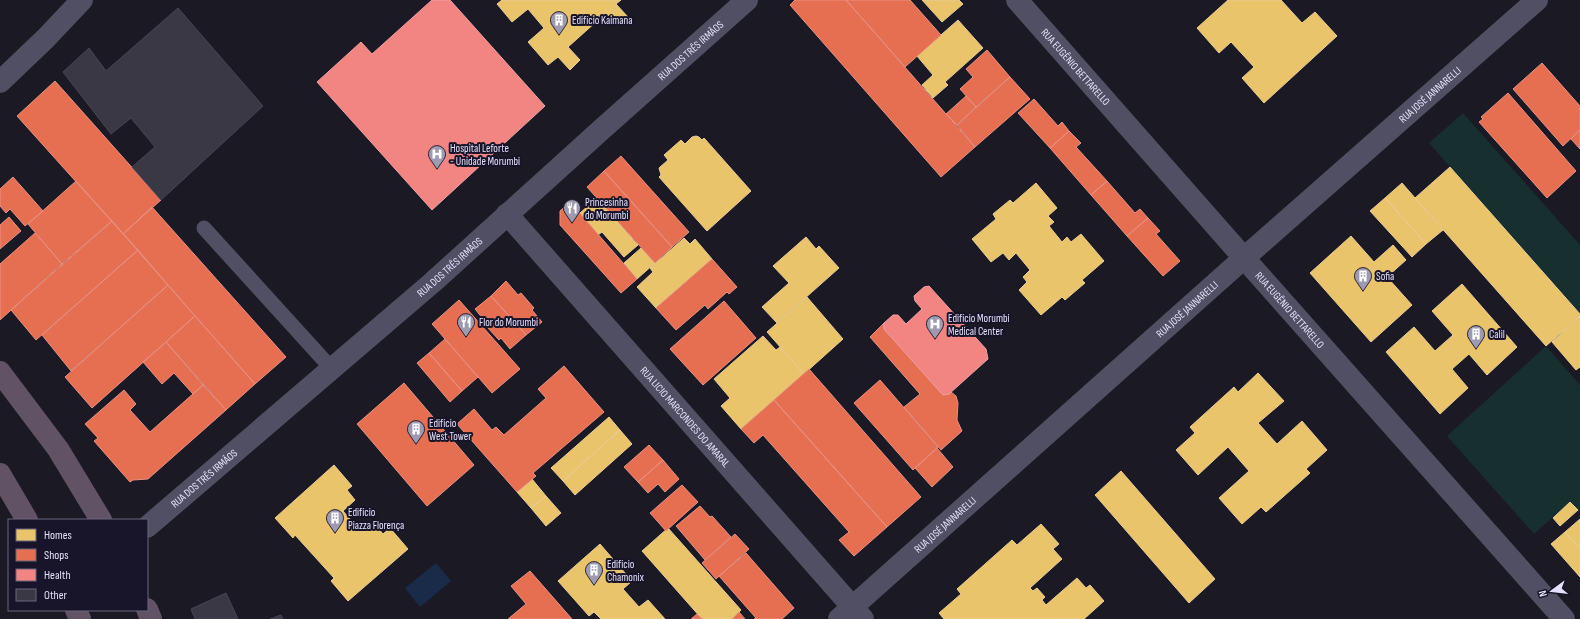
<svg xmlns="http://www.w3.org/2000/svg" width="1580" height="619" viewBox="0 0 1580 619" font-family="'Sofia Sans Condensed',sans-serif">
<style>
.green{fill:#182f2f}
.water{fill:#192b49}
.homes{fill:#e9c46a;stroke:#e8cc96}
.shops{fill:#e76f51;stroke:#e69184}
.health{fill:#f28482;stroke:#eea0a6}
.building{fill:#3a3845;stroke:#484556}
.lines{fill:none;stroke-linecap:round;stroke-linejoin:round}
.lane{stroke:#514f63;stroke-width:15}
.street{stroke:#514f63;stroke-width:22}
.highway{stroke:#615265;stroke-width:22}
.labels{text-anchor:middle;stroke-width:4;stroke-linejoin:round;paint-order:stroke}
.poi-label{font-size:11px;fill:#e4e0fb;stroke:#181429;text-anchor:start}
.street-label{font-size:11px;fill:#e4e0fb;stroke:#181429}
</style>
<rect width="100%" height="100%" fill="#1b1924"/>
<!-- green -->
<path class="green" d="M1463,113l117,132v69l-151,-171z
M1546,346l34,39v128l-10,-11 -36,32 -87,-98z"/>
<!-- water -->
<path class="water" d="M436,563l15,18 -31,26 -15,-19z"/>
<!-- homes -->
<path class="homes" d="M502,0h119l-5,4 12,13 -11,9 -11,-13 -38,34 12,13 -10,10 -12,-13 -10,8 -20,-23 16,-14 -16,-19 -16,13 -15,-18z
M922,0h37l4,4 -21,18z
M1228,0h53l21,23 13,-11 22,24 -73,67 -22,-25 12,-11 -23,-25 -12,11 -22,-25z
M958,20l25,28 -38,34 3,3 -15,13 -11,-13 11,-10 -16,-19z
M696,136l3,1 3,3 2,-2 47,53 -44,40 -48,-54 2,-2 -2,-7 9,-8 -4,-5 17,-15 4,4 7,-7z
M1450,167l130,147v2l-34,30 -131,-148z
M1036,183l21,25 -9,8 6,6 -5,4 13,16 5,-5 4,5 10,-8 23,27 -22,19 3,3 -20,17 -3,-3 -21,18 -22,-25 8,-8 -4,-5 7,-7 -14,-17 -7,7 -6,-7 -12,9 -19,-23 24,-20 -3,-5 17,-14 3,3z
M1402,183l41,47 -17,14 -41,-46z
M597,198l41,47 -14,12 -22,-25 -4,3 -18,-22z
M1385,198l41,46 -14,13 -42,-46z
M1351,236l23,26 19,-17 13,15 -19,17 25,28 -41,37 -61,-69z
M806,237l10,12 3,-3 20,22 -62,55 -15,-16 27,-24 -16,-17z
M684,238l6,6 5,-5 17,20 -56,49 -19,-21 16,-15 -3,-4z
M641,248l14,15 -18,16 -13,-16z
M1462,284l55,63 -30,28 -18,-21 -17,15 16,19 -28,26 -54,-62 28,-25 21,24 18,-16 -21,-24z
M807,297l36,42 -39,35 -37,-42z
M1580,316v51l-4,3 -24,-28z
M763,336l13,14 4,-3 24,27 -63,55 -20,-23 9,-8 -16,-19z
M1258,373l26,28 -26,22 19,21 25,-23 25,29 -21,19 4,4 -44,39 -5,-5 -19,17 -23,-26 30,-27 -21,-24 -30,28 -22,-25 19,-17 -5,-6 44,-40 4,5z
M609,417l11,13 -57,51 -12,-13z
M620,430l12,14 -57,51 -12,-14z
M334,465l18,21 -5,4 8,10 -12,11 18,21 12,-10 10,12 7,-6 18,21 -60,52 -17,-20 3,-3 -39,-43 -2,3 -18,-20z
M1121,471l94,108 -26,24 -94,-108z
M532,479l14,17 -15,12 -14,-16z
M546,496l15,17 -15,13 -15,-18z
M1570,502l8,8 -18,16 -7,-8z
M1580,519v29l-15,-16z
M1041,524l18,20 -6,5 9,10 -32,29 3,3 4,-3 8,9 -3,3 4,5 31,-27 9,10 4,-3 14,16 -20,18h-140l-5,-6 22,-19 -4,-5 55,-49 5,5z
M668,528l73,82 -9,9h-30l-60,-68z
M1565,532l15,16v29l-29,-33z
M600,544l32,37 -9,8 16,18 9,-7 17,19h-64l-7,-7 -5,4 -31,-35z"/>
<!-- shops -->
<path class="shops" d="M795,0h51l129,147 -34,30 -151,-172z
M846,0h64l31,35 -36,32z
M987,50l23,27 -34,30 -16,-18 13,-12 -7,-8z
M1542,63l38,43v24l-17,16 -50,-57z
M1010,77l20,22 -55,48 -18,-22z
M55,81l106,119 -38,34 -106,-118z
M1508,93l68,78 -29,27 -68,-76 4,-3 -2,-2z
M966,96l10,11 -19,18 -11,-11z
M1034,99l24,27 4,-4 7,9 -19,17 -32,-35z
M1580,130v19l-9,-10z
M1069,131l12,12 -5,4 31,34 -16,14 -41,-47z
M621,156l68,76 -17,15 -68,-76z
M604,171l68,76 -17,16 -68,-76z
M13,177l30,34 -18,15 -15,-17 -4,4 -6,-7v-17z
M76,181l36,40 -50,43 -34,-40z
M1107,181l28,32 5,-4 8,9 -21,18 -36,-41z
M570,202l67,77 -16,14 -61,-68v-14z
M152,207l134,150 -31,27 -132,-150z
M9,217l12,14 -21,18v-24z
M1148,218l12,13 -4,3 24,27 -17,15 -36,-40z
M112,221l26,29 -102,90 -25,-30z
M35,233l27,31 -62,56v-56z
M138,250l30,35 -97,86 -29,-36z
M712,259l25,28 -8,7 -2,-2 -19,17 -3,-4 -29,25 -20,-22z
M506,281l12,14 3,-2 13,15 -2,2 10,12 -16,13 -35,-39z
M168,285l27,31 -103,92 -27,-31z
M491,296l35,39 -16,14 -9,-11 -2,2 -12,-13 1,-2 -13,-16z
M459,300l61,69 -28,24 -60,-69z
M724,301l32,37 -53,47 -33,-36z
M195,316l60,68 -29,26 -60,-68z
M884,323v6l59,66 8,-3 5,4 2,7 -1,17 5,11 -21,19 -37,-43 16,-13 -50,-57z
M445,339l33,38 -16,14 -33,-38z
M166,342l37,43 -10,9 -19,-21 -12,11 -19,-22z
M429,353l33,38 -12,11 -33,-39z
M564,366l40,46 -71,61 3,3 -19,16 -60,-68 17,-15 18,21 4,-3 8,8 42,-37 -8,-9z
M809,369l112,128 -34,30 -113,-127z
M880,380l58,67 -25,23 -59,-67z
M404,383l70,82 -47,41 -70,-82z
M203,385l23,25 -78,69 -15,1 -3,2 -36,-41 4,-3 -13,-14 39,-34 12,14 -6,6 20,22z
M774,400l113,127 -33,29 -15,-16 10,-8 -86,-97 -9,8 -13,-14z
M649,445l14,15 -25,22 -14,-15z
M937,448l16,19 -21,20 -17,-19z
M663,460l16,19 -14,13 -7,-8 -10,9 -10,-11z
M682,485l16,17 -32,29 -16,-18z
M700,506l10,11 2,-1 19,21 -26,23 -29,-34z
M735,534l14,15 -33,30 -14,-16z
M746,553l48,55 -12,11h-28l2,-1 -37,-42z
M530,571l42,48h-64l18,-15 -15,-18z
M739,612l6,7h-13z
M697,614l5,5h-11z"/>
<!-- health -->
<path class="health" d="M432,0h18l95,106 -113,104 -115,-128 44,-40 11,12z
M929,286l57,63 2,10 -39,35 -6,1 -59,-66v-6l9,-8h5l8,9 16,-15 -7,-8 -1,-5 10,-9z"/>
<!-- building -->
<path class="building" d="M178,8l85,98 -102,94 -29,-33 23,-20 -24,-29 -20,16 -48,-62 26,-24 17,23z
M226,593l12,26h-43l-4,-10z
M281,615l2,4h-13z"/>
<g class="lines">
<!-- lane -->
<path class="lane" d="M204,228l128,141"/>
<!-- street -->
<g class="street">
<path id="s1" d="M1017,0l227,258 320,361"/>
<path d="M0,82l46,-44 36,-38"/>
<path id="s2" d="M507,214l356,405"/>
<path id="s3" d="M147,527l286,-245 168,-152 146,-130"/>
<path id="s4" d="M839,619l405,-361 293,-258"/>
</g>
<!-- highway -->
<path class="highway" d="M0,372l58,77 43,71
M0,474l27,46
M147,609l4,10
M76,610l4,9"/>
</g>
<!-- icons -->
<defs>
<g id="building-pin" transform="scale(0.9)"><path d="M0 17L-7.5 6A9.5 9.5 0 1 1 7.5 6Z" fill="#9e9ab0" stroke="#181429"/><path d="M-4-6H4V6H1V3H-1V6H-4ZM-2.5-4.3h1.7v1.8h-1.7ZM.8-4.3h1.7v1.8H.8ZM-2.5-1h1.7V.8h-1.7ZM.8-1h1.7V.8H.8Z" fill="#fff"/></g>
<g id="hospital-pin" transform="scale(0.9)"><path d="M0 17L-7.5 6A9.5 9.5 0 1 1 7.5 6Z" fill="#9e9ab0" stroke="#181429"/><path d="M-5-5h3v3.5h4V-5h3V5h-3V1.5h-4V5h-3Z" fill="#fff"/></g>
<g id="restaurant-pin" transform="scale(0.9)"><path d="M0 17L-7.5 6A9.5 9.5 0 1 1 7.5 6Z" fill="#9e9ab0" stroke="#181429"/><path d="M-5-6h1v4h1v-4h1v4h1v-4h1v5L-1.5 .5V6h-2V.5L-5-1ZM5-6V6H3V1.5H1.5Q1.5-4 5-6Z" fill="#fff"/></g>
</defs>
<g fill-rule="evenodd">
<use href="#building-pin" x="559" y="20"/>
<use href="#hospital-pin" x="437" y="154"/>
<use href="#restaurant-pin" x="572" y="208"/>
<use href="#building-pin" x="1363" y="276"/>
<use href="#restaurant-pin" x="466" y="322"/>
<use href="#hospital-pin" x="935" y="324"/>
<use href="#building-pin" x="1476" y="334"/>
<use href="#building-pin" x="416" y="429"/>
<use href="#building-pin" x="335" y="518"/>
<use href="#building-pin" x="594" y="570"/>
</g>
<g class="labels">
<!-- poi labels -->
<g class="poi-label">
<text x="572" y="24">Edifício Kaimana</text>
<text x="450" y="152">Hospital Leforte<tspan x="450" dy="13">- Unidade Morumbi</tspan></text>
<text x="585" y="206">Princesinha<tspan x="585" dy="13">do Morumbi</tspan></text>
<text x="1376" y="280">Sofia</text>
<text x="948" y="322">Edifício Morumbi<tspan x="948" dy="13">Medical Center</tspan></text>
<text x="479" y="326">Flor do Morumbi</text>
<text x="1489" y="338">Calil</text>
<text x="429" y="427">Edifício<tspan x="429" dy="13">West Tower</tspan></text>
<text x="348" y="516">Edifício<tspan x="348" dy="13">Piazza Florença</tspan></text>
<text x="607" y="568">Edifício<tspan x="607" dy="13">Chamonix</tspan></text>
</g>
<!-- street labels -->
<g class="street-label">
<text dy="4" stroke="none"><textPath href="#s3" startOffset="723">RUA DOS TRÊS IRMÃOS</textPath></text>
<text dy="4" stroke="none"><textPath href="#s1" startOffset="89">RUA EUGÊNIO BETTARELLO</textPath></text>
<text dy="4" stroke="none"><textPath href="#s4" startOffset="790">RUA JOSÉ JANNARELLI</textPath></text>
<text dy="4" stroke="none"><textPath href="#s3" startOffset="399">RUA DOS TRÊS IRMÃOS</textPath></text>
<text dy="4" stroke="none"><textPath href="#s4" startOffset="466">RUA JOSÉ JANNARELLI</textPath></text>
<text dy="4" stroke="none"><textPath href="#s1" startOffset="413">RUA EUGÊNIO BETTARELLO</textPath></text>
<text dy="4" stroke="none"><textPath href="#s2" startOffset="270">RUA LICIO MARCONDES DO AMARAL</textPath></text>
<text dy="4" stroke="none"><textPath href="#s3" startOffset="75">RUA DOS TRÊS IRMÃOS</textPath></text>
<text dy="4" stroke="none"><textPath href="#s4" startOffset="142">RUA JOSÉ JANNARELLI</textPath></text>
</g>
</g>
<!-- legend -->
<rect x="8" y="519" width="140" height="92" fill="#181429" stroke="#6a667d"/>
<rect x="16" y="529" width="20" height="12" fill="#e9c46a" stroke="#6a667d"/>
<text x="44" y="539" font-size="12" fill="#e4e0fb">Homes</text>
<rect x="16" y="549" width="20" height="12" fill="#e76f51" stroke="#6a667d"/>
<text x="44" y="559" font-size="12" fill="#e4e0fb">Shops</text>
<rect x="16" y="569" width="20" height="12" fill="#f28482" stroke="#6a667d"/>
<text x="44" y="579" font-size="12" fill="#e4e0fb">Health</text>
<rect x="16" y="589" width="20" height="12" fill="#3a3845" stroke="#6a667d"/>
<text x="44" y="599" font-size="12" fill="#e4e0fb">Other</text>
<!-- north arrow -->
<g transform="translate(1552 591) rotate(255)" stroke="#181429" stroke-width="3" paint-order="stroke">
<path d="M0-3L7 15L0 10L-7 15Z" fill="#e4e0fb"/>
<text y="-6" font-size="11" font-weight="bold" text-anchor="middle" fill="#e4e0fb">N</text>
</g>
</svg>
